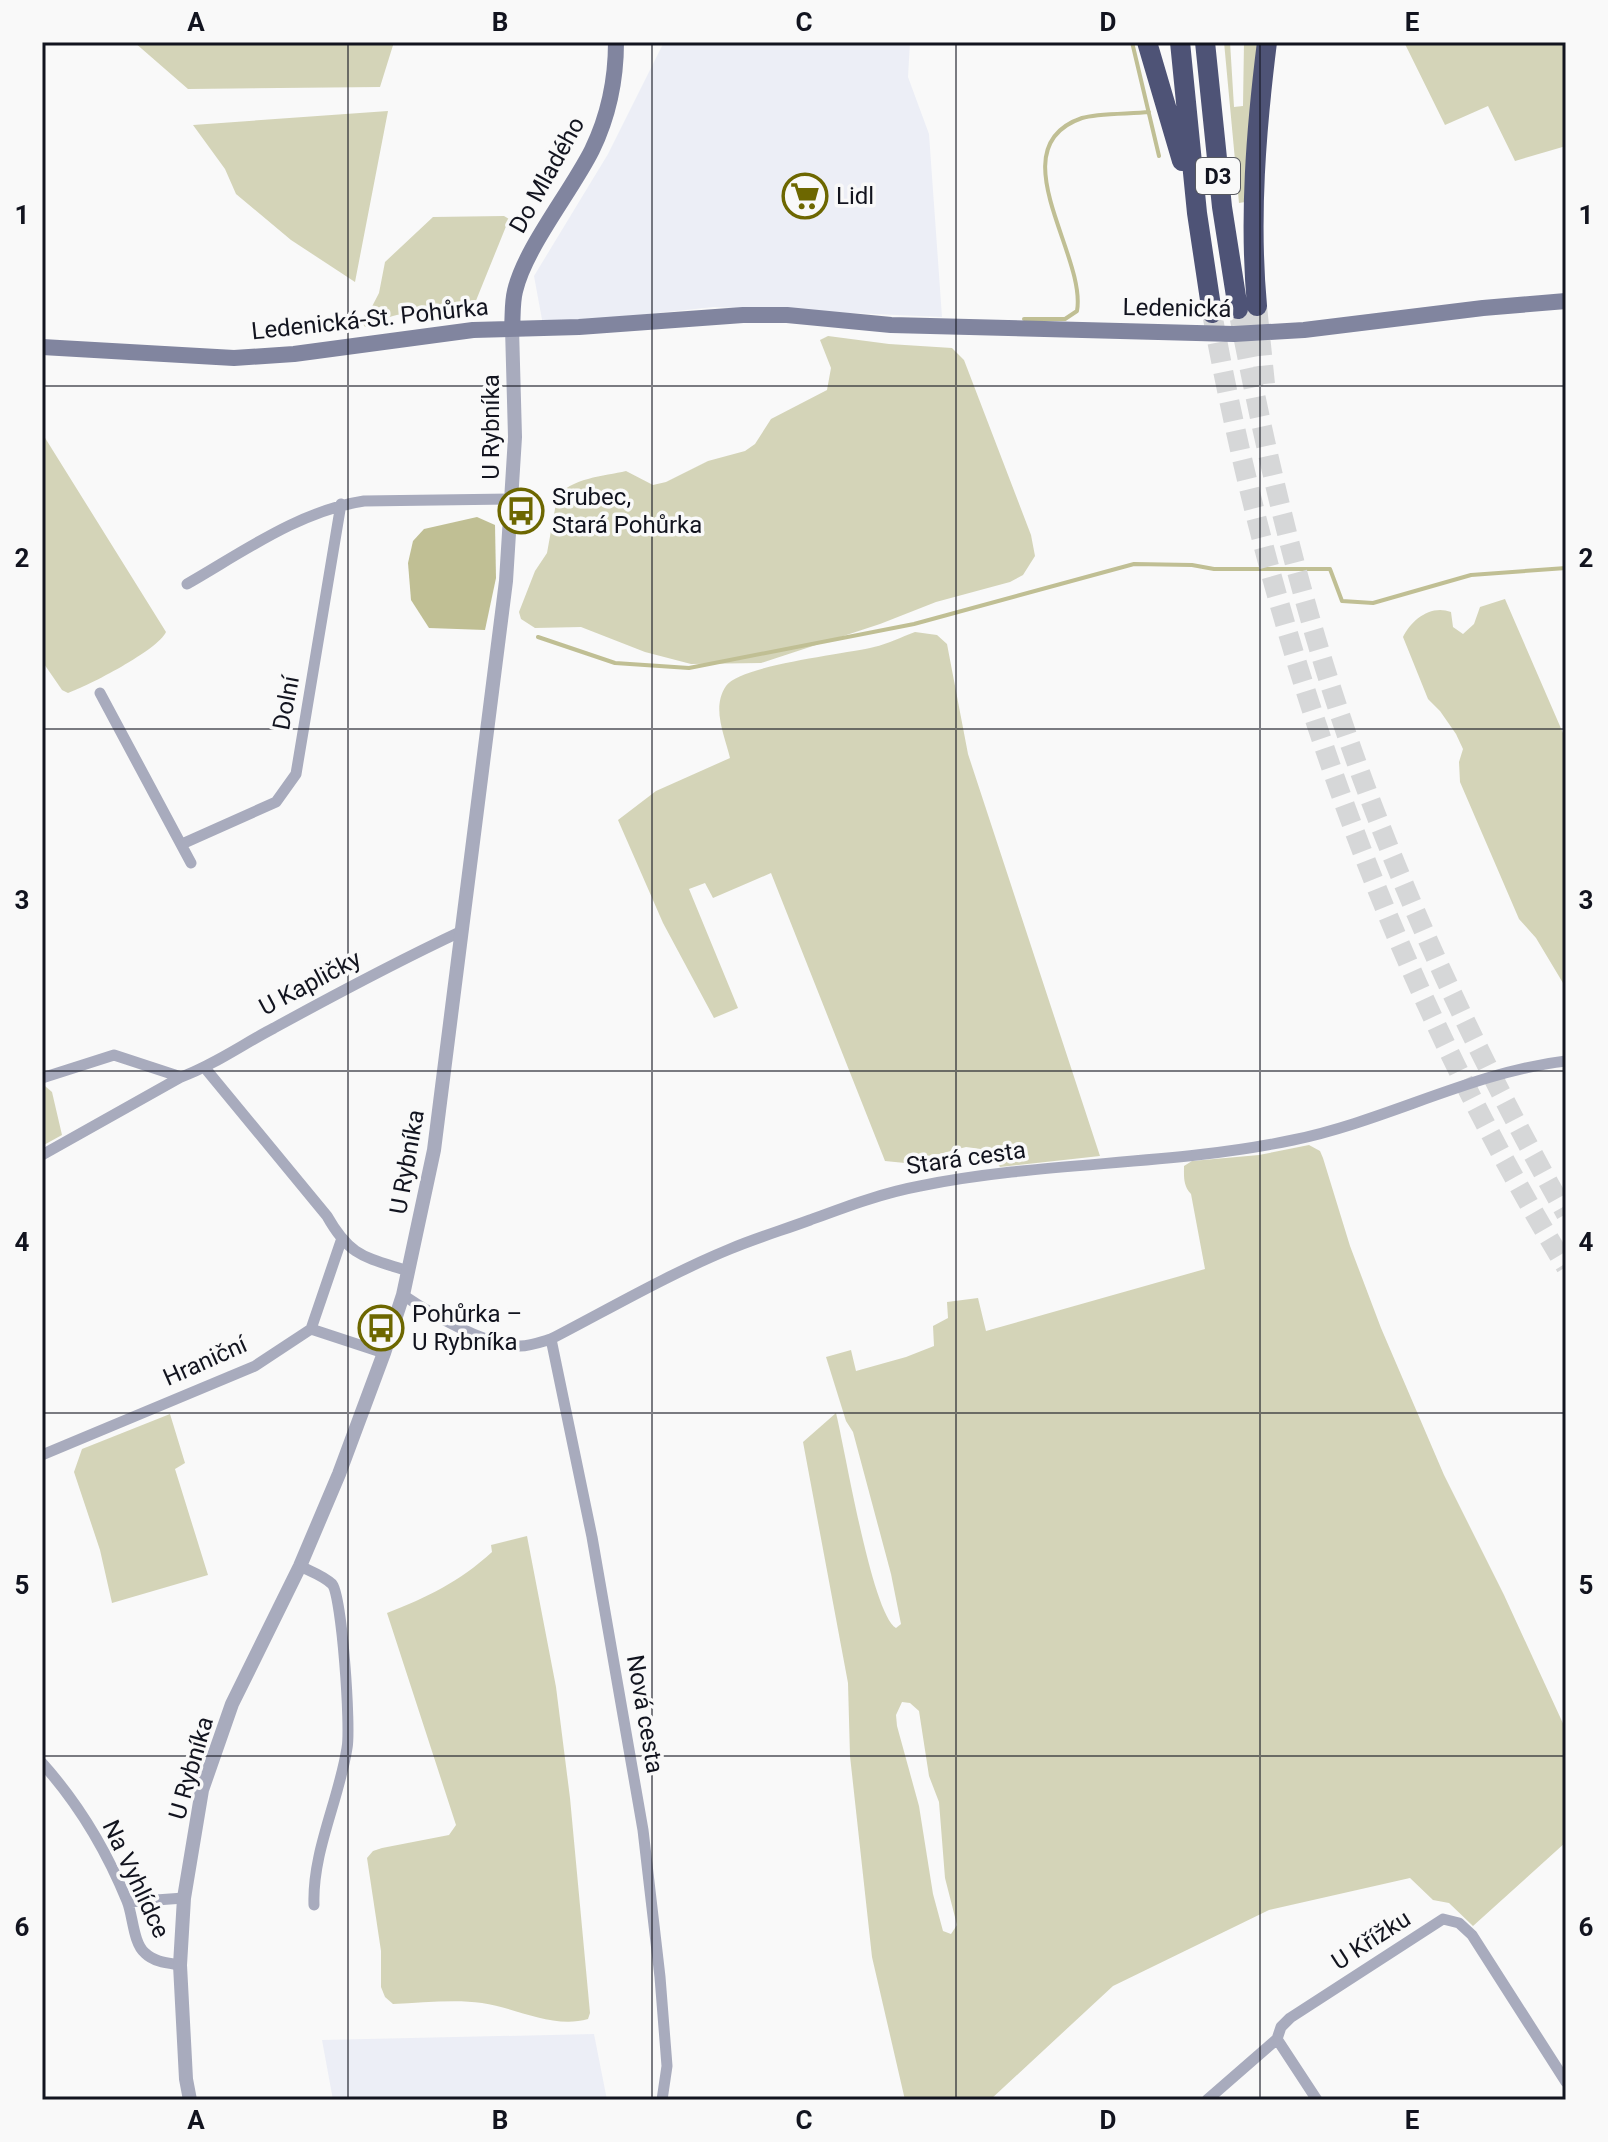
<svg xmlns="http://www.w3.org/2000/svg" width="1608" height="2142" viewBox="0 0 1608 2142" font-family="Roboto,sans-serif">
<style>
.built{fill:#eceef6}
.green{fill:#d4d4b8;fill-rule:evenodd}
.water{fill:#c0bf94}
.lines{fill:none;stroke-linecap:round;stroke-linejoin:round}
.stream{stroke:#c0bf94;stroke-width:4}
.motorway-tunnel{stroke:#d6d7d8;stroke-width:20;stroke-dasharray:20 10;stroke-linecap:butt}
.minor{stroke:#a8abbd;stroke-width:11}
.tertiary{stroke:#a8abbd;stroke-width:14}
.secondary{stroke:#81859f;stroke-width:16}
.motorway{stroke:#4e5376;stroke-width:20}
.grid{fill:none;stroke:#12141f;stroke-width:2;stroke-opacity:0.55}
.labels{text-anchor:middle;stroke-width:7;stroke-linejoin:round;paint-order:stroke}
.shield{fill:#f9f9f9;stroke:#575960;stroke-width:2}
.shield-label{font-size:22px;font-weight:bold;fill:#12141f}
.street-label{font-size:24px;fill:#12141f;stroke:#f9f9f9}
.poi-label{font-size:24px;fill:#12141f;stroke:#f9f9f9;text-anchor:start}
.neatline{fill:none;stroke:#12141f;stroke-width:3}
.grid-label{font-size:26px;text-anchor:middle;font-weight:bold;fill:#12141f}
</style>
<rect width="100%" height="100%" fill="#f9f9f9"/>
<!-- built -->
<path class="built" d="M664,42h246l-2,35 21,57 13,183 -228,-10 -171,18 -9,-49 74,-122z
M594,2034l13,66h-274l-11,-60z"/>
<!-- green -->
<path class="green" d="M134,42h260l-14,45 -192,2z
M1224,42h6l4,65 9,-1 1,-64h17l-16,160 -6,1z
M1404,42h162v104l-51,15 -27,-55 -43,19z
M388,111l-33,171 -64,-42 -55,-46 -11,-25 -32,-44z
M504,216l5,3 -36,89c-21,10 -43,2 -65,5 -15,2 -30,7 -43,14l-2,-3 16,-31 6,-31 48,-45z
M828,336l61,8 63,4 12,12 67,175 4,21 -12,19 -13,7 -74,20 -56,22 -119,39 -70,1 -46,-12 -64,-25 -46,1 -14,-9 -2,-7 16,-41 12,-18 10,-55c12,-20 48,-22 69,-27l27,14 13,-3 42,-21 37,-10 10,-7 16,-25 56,-29 4,-22 -11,-28z
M42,433l124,199c-8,18 -78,54 -98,61l-6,-3 -20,-29z
M1505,599l61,141v248l-30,-50 -17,-19 -59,-137 -1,-20 4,-13 -7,-15 -16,-23 -12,-12 -25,-62c8,-17 28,-33 48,-25l2,15 10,7 11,-10 6,-17z
M915,632l22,3 10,9 21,110 132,402 -100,11 -12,-17 -22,-3 -61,16 -20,-2 -114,-288 -58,25 -8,-15 -16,6 49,119 -24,10 -51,-95 -45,-103 38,-29 74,-33c-5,-22 -19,-50 -4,-72 14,-21 120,-32 148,-39 14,-3 27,-10 41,-15z
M45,1086l7,6 10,43 -20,11v-58z
M1309,1145l11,6 3,7 27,88 31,82 63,147 60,120 62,135v112l-93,84 -24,-23 -16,-3 -23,-22 -141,32 -156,76 -123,114h-85l-33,-143 -22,-201 -2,-73 -45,-241 33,-29c9,36 36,201 60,215l5,-4 -10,-50 -38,-142 -7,-11 -20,-64 25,-7 5,21 50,-14 28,-11 -1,-20 15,-8 -1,-16 31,-4 8,33 219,-62 -14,-75c-8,-8 -7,-18 -7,-28l8,-5 67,-6zM902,1702l8,1 9,8 10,65 10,26 6,76 12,47 -6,9 -8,-3 -10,-37 -14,-88 -22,-80 -1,-11z
M170,1414l15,49 -10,6 33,106 -96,28 -12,-53 -26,-78 8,-23z
M527,1536l29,151 14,111 20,215 -2,6c-35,10 -71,-11 -106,-16 -28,-4 -60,0 -89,1l-8,-7 -4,-10v-36l-14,-93 6,-7 9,-3 67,-13 7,-10 -69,-212c41,-16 72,-31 105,-61l-1,-7z"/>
<!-- water -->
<path class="water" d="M477,517l18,8 1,53 -11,52 -56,-2 -18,-28 -3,-37 5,-22 11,-12z"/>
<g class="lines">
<!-- stream -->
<path class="stream" d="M1132,42l27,114
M1024,319h41l12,-8c10,-56 -80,-164 5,-193 15,-5 49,-4 67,-6
M538,637l77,26 74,5 225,-44 220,-60 58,1 22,4h116l12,32 31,2 98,-28 95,-7"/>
<!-- motorway-tunnel -->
<path class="motorway-tunnel" d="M1257,306l8,78
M1238,309c28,148 63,296 113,438 57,162 131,318 215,467
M1212,313c61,336 176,661 354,954"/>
<!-- minor -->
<path class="minor" d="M187,584c56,-32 112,-73 177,-83l148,-2
M100,693l91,170
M182,844l94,-42 20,-28 45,-270
M205,1068l122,148c23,41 38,41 81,55
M42,1078l72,-23 67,22
M42,1155l139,-78c33,-12 62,-33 93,-49 62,-34 124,-67 188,-97
M403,1295c28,19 83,51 117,51 10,0 21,-4 31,-7 58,-30 118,-65 179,-90 26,-11 53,-19 80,-29 35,-13 72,-27 110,-34 123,-25 250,-20 373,-46 93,-19 179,-68 273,-79
M311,1329l30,-88
M551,1339l41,198 51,293 17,147 7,89 -5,34
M42,1455l213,-89 56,-37 73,24
M300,1566c10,5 24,10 32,18 10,11 19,145 15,164 -8,52 -35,104 -33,157
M42,1763c36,40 65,89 85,138 6,14 6,42 18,52 9,9 23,10 35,12
M128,1902l56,-4
M1277,2039l40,61
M1207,2100l70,-61 4,-12 9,-9 153,-99 16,4 13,12 94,147"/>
<!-- tertiary -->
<path class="tertiary" d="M190,2100l-4,-21 -6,-114 4,-67 18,-108 30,-86 68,-138 39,-92 45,-121 19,-58 31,-145 72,-569 9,-144 -3,-109"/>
<!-- secondary -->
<path class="secondary" d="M512,328c1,-12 0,-25 3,-37 10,-43 56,-99 77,-141 17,-35 24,-70 24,-108
M42,347l192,11 60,-4 179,-24 106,-3 164,-12h44l104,10 343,9 70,-4 179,-22 83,-7"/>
<!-- motorway -->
<path class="motorway" d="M1147,42l35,119
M1180,42l17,171 15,100
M1205,42l17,165 16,102
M1257,306c-8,-88 -1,-176 10,-264"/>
</g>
<!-- grid -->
<path class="grid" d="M348,42v2058M652,42v2058M956,42v2058M1260,42v2058M42,386h1524M42,729h1524M42,1071h1524M42,1413h1524M42,1756h1524"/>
<!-- icons -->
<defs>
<g id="supermarket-ring" transform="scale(2.3)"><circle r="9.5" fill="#f9f9f9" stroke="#6d6700" stroke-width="1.5"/><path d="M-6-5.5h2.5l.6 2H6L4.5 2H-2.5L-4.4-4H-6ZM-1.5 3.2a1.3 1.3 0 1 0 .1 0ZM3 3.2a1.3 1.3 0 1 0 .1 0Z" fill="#6d6700"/></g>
<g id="bus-ring" transform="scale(2.3)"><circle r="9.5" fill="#f9f9f9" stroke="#6d6700" stroke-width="1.5"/><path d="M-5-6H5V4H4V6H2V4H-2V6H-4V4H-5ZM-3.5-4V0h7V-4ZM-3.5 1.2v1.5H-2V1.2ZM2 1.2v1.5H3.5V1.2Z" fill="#6d6700"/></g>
</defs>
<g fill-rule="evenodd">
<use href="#supermarket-ring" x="805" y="196"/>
<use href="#bus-ring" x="521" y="511"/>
<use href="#bus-ring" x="381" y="1328"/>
</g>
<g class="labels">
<!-- shield labels -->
<rect class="shield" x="1196" y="158" width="44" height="36" rx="6"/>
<g class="shield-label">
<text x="1218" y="184">D3</text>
</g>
<!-- street labels -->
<g class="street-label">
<text transform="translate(547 175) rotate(-61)" y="8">Do Mladého</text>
<text transform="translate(1177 308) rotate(1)" y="8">Ledenická</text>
<text transform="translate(370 319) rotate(-6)" y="8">Ledenická-St. Pohůrka</text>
<text transform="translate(491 427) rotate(-90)" y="8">U Rybníka</text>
<text transform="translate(286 703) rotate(-79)" y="8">Dolní</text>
<text transform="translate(310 983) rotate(-28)" y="8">U Kapličky</text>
<text transform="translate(966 1158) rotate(-8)" y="8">Stará cesta</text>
<text transform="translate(407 1162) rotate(-80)" y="8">U Rybníka</text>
<text transform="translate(205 1361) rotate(-24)" y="8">Hraniční</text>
<text transform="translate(645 1714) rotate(80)" y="8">Nová cesta</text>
<text transform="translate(191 1768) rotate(-74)" y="8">U Rybníka</text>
<text transform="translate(136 1879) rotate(65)" y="8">Na Vyhlídce</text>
<text transform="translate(1371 1940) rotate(-33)" y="8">U Křížku</text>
</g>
<!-- poi labels -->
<g class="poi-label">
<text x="836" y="204">Lidl</text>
<text x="552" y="505">Srubec,<tspan x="552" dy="28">Stará Pohůrka</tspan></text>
<text x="412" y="1322">Pohůrka –<tspan x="412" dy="28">U Rybníka</tspan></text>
</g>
</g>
<!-- border -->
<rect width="1608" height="2142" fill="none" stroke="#f9f9f9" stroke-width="88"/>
<rect x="44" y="44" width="1520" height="2054" class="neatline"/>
<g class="grid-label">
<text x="196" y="31">A</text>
<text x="500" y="31">B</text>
<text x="804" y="31">C</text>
<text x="1108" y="31">D</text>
<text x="1412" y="31">E</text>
<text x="22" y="224">1</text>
<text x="1586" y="224">1</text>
<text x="22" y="567">2</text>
<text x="1586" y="567">2</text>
<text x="22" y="909">3</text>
<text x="1586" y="909">3</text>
<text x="22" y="1251">4</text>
<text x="1586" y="1251">4</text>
<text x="22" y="1594">5</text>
<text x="1586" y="1594">5</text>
<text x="22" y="1936">6</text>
<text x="1586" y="1936">6</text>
<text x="196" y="2129">A</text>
<text x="500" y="2129">B</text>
<text x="804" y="2129">C</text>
<text x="1108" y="2129">D</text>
<text x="1412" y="2129">E</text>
</g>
</svg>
